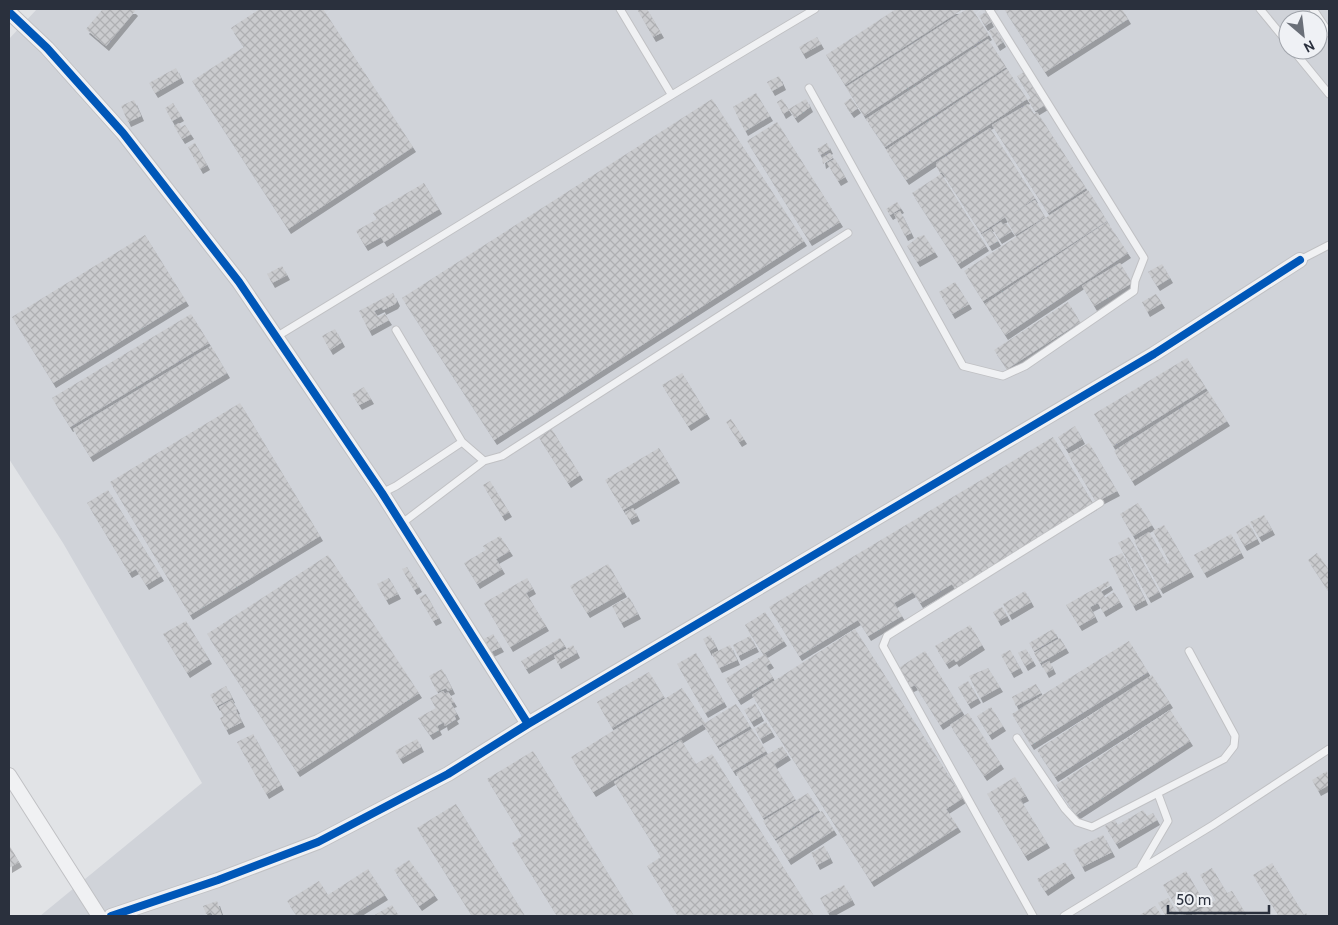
<svg xmlns="http://www.w3.org/2000/svg" width="1338" height="925" viewBox="0 0 1338 925" font-family="Cabin,sans-serif">
<style>
.built{fill:#d0d3d9;fill-rule:evenodd}
.building{fill:url(#building-cross-hatch);filter:url(#shadow)}
.lines{fill:none;stroke-linecap:round;stroke-linejoin:round}
.service-casing{stroke:#c0c1c4;stroke-width:9}
.minor-casing{stroke:#c0c1c4;stroke-width:16}
.service{stroke:#f0f1f3;stroke-width:7}
.minor{stroke:#f0f1f3;stroke-width:14}
.cycleway-casing{stroke:#eff1f5;stroke-width:11}
.cycleway{stroke:#0057b8;stroke-width:8}
</style>
<defs>
<pattern id="building-cross-hatch" width="8" height="8" patternUnits="userSpaceOnUse" patternTransform="scale(1.25)"><rect width="8" height="8" fill="#cacbce"/><path d="M0 0l8 8M0 8l8-8" fill="none" stroke="#aeafb2"/></pattern>
<filter id="shadow"><feDropShadow dx="3" dy="5" stdDeviation="0" flood-color="#0004"/></filter>
</defs>
<rect width="100%" height="100%" fill="#e1e3e6"/>
<!-- built -->
<path class="built" d="M37,9h1292v907h-1289l162,-133 -139,-240 -54,-84v-420zM1288,20h30v30h-30z"/>
<!-- building -->
<path class="building" d="M103,9h30l2,2 -29,35 -20,-17z
M260,9h63l90,138 -125,82 -96,-148 52,-34 -13,-19z
M637,9h10l14,24 -8,4z
M896,9h67l-118,76 -19,-30z
M967,9h5l17,26 -125,81 -18,-29z
M1004,9h118l6,10 -83,53z
M986,12l5,10 -6,4 -6,-10z
M995,28l8,14 -6,4 -8,-15z
M817,37l4,7 -18,10 -4,-7z
M988,39l18,28 -121,80 -19,-28z
M176,68l5,10 -26,15 -6,-10z
M1007,69l20,30 -121,81 -20,-30z
M1024,72l21,33 -10,6 -7,-11 3,-2 -14,-22z
M779,76l4,9 -11,6 -5,-9z
M756,93l14,23 -25,15 -12,-24z
M851,98l7,10 -7,5 -7,-10z
M712,99l92,142 -310,199 -92,-142z
M782,99l7,11 -6,4 -6,-12z
M806,99l4,8 -15,11 -6,-9z
M134,100l7,16 -13,6 -7,-16z
M173,103l8,13 -9,5 -7,-13z
M1028,104l6,10 3,-2 49,76 -38,25 -56,-88z
M777,122l63,100 -31,19 -62,-100z
M179,123l2,4 4,-2 6,9 -9,5 -8,-13z
M990,128l45,70 -23,16 23,-14 10,17 -30,18 -10,-18 -24,16 -39,-61 -2,1 -4,-7v-3z
M195,143l12,22 -7,4 -12,-22z
M827,143l3,6 -10,6 -3,-6z
M830,153l3,4 -10,7 -1,-6z
M835,159l10,18 -7,4 -11,-18z
M941,174l45,72 -28,18 -46,-71z
M424,183l15,26 -55,33 -3,-5 -16,9 -9,-15 21,-12 -4,-6z
M1088,190l19,31 -124,80 -19,-30z
M897,202l4,6 -11,7 -4,-6z
M900,211l11,22 -6,3 -11,-22z
M1001,222l2,3 3,-2 6,8 -13,8 -7,-11z
M1107,222l21,31 -123,82 -20,-31z
M991,229l7,12 -9,5 -7,-12z
M145,235l41,66 -133,82 -41,-66z
M924,235l11,17 -18,10 -10,-16 11,-9z
M1120,263l12,20 -38,23 -12,-20z
M1162,264l8,14 -13,8 -9,-14z
M282,266l5,9 -15,8 -5,-9z
M955,282l14,22 -17,10 -13,-22z
M393,293l4,8 -2,3 -12,6 -1,-3 -8,4 4,6 7,-3 4,6 -20,11 -10,-20z
M1156,294l6,9 -15,9 -5,-10z
M1068,302l12,20 -73,47 -13,-19z
M191,314l18,29 -139,84 -18,-29z
M335,329l7,13 -12,8 -8,-14z
M211,346l16,27 -137,84 -17,-28z
M1187,358l19,30 -93,58 -19,-32z
M682,373l25,41 -19,12 -26,-41z
M364,387l7,12 -12,6 -7,-11z
M1208,391l19,30 -95,60 -18,-30z
M240,403l80,133 -130,79 -80,-133z
M731,419l13,20 -5,3 -13,-20z
M1075,426l7,13 -16,10 -8,-12z
M551,428l29,47 -12,8 -30,-47z
M1053,437l41,68 -139,84 -3,-5 -32,19 -7,-11 -19,11 8,13 -34,20 -10,-16 -59,36 -30,-49z
M1089,443l28,48 -21,11 -28,-48z
M659,448l18,30 -54,32 -18,-30z
M490,481l19,31 -7,4 -19,-31z
M108,490l53,86 -15,9 -10,-16 -7,4 -42,-70z
M1138,503l14,22 -19,11 -13,-22z
M633,508l4,8 -8,4 -4,-8z
M1264,515l8,15 -13,7 -9,-15z
M1249,524l8,15 -13,7 -8,-14z
M1164,525l27,47 -31,17 -26,-48 15,-9 18,32 3,-1 -17,-32z
M1231,534l10,19 -37,20 -10,-18z
M500,536l10,15 -14,8 6,10 -25,15 -13,-21 22,-13 -3,-4z
M1129,537l30,55 -11,6 -30,-55z
M1122,553l23,47 -12,6 -24,-47z
M1317,553l12,17v22l-21,-32z
M328,555l91,138 -122,79 -90,-138z
M608,564l16,28 -37,21 -17,-27z
M407,567l12,20 -5,3 -12,-21z
M389,578l9,16 -12,6 -9,-16z
M527,578l6,11 -7,4 20,33 -36,21 -26,-44z
M1108,581l2,4 -9,6 4,7 9,-6 6,10 -17,10 -5,-9 -8,4 5,10 -16,9 -13,-21z
M1025,591l6,11 -22,13 -6,-11z
M426,594l13,24 -6,3 -14,-24z
M629,597l9,17 -17,9 -9,-17z
M1002,607l5,9 -9,5 -5,-9z
M765,612l19,29 -21,13 -18,-29z
M186,621l23,38 -22,14 -24,-39z
M970,625l12,20 -26,17 -2,-3 -8,5 -11,-18z
M855,629l108,169 -17,11 12,18 -87,55 -119,-187z
M1053,629l4,8 -23,14 -5,-8z
M493,634l8,13 -10,5 -7,-13z
M710,635l6,12 -7,4 -6,-12z
M750,636l6,11 -18,9 -5,-11z
M560,638l5,8 -39,23 -5,-8z
M1060,638l6,10 -26,15 -6,-10z
M1129,641l19,31 -117,73 -19,-31z
M573,645l4,8 -19,11 -4,-8z
M730,645l7,15 -18,8 -7,-14z
M1026,649l7,12 -8,5 -7,-13z
M1010,650l10,18 -9,5 -10,-18z
M925,651l37,60 -22,14 -25,-40 -6,3 -12,-19z
M696,653l28,49 -19,11 -28,-49z
M765,654l6,9 -5,3 7,12 -35,22 -13,-21z
M1049,661l4,8 -7,4 -4,-8z
M988,668l12,19 -20,11 -11,-22z
M442,669l10,20 -4,2 -2,-3 -9,4 -8,-16z
M649,672l15,25 -52,31 -15,-26z
M1152,675l18,28 -115,74 -18,-27z
M968,681l10,17 -10,6 -10,-17z
M1036,684l5,9 -25,13 -4,-9z
M226,686l6,12 -15,8 -7,-11z
M682,688l23,35 31,-19 14,22 -33,20 -14,-22 -110,68 -22,-35z
M443,691l2,3 3,-2 6,10 -3,1 6,11 -3,2 2,3 -11,7 -1,-4 -7,4 2,4 -9,5 -12,-17 18,-10 -6,-10z
M232,700l5,9 -14,7 -4,-9z
M755,704l6,12 -10,6 -7,-12z
M991,707l12,19 -14,9 -12,-19z
M236,710l6,12 -16,8 -6,-12z
M1170,710l20,31 -114,74 -20,-30z
M968,713l33,51 -17,12 -34,-51z
M766,722l6,10 -12,7 -5,-10z
M752,729l14,22 -33,20 -14,-23z
M253,734l28,51 -15,9 -29,-52z
M417,739l4,8 -21,12 -5,-8z
M681,740l15,24 16,-10 102,162h-136l-31,-50 14,-9 -47,-75z
M782,746l6,9 -14,9 21,35 -32,19 -27,-45z
M533,751l101,165h-77l-45,-73 10,-7 -35,-57z
M1327,771l2,14 -11,6 -6,-11z
M1015,777l11,19 -6,3 27,44 -22,13 -38,-62z
M808,793l11,17 -44,29 -12,-18z
M456,804l69,112h-53l-55,-88z
M1143,810l4,6 6,-3 4,7 -41,24 -11,-18 10,-6 3,5z
M822,811l12,19 -46,30 -12,-19z
M1103,835l9,17 -30,15 -9,-17z
M9,845l10,17 -10,6z
M824,846l6,12 -13,7 -6,-12z
M409,860l26,35 -16,11 -25,-36z
M1065,862l7,11 -27,18 -8,-12z
M1272,863l32,52 2,-2 2,3h-29l-26,-41z
M1212,868l15,25 5,-2 15,25h-53l-2,-2 24,-14 -16,-25z
M368,869l17,26 -34,21h-54l-10,-15 32,-20 9,14z
M1186,871l19,33 -23,12 -19,-31z
M844,885l8,15 -24,13 -8,-15z
M1168,898l10,17 -3,1h-9l-8,-13z
M217,901l5,15h-9l-2,-4 -5,2 -3,-8z
M392,905l7,11h-26z
M1155,906l7,10h-24z"/>
<g class="lines">
<!-- service casing -->
<g class="service-casing">
<path id="service" d="M620,9l51,85
M1260,9l28,34
M1313,9l16,24
M1293,50l36,44
M809,88l154,278 40,10 22,-10 109,-75 1,-10 9,-23 -155,-249
M1300,260l29,-15
M396,330l66,112
M276,337c180,-109 358,-221 539,-328
M382,493l14,-7 66,-44 22,19 18,-5 346,-223
M401,524l83,-63
M1017,738l48,71 12,13 15,5 132,-68 10,-13 1,-10 -46,-85
M1141,867l27,-46 -10,-27
M1033,916l-150,-270 4,-10 213,-133
M1064,916l149,-91 116,-76"/>
</g>
<!-- minor casing -->
<g class="minor-casing">
<path id="minor" d="M9,12l38,36 76,85 116,149 143,211 146,231
M9,775l90,141
M111,916l107,-36 100,-38 130,-68 80,-50 626,-370 146,-94"/>
</g>
<!-- service -->
<use href="#service" class="service"/>
<!-- minor -->
<use href="#minor" class="minor"/>
<!-- cycleway casing -->
<g class="cycleway-casing">
<path id="cycleway" d="M9,12l38,36 76,85 116,149 143,211 146,231
M111,916l107,-36 100,-38 130,-68 80,-50 626,-370 146,-94"/>
</g>
<!-- cycleway -->
<use href="#cycleway" class="cycleway"/>
</g>
<!-- border -->
<rect width="1338" height="925" fill="none" stroke="#2a303d" stroke-width="20"/>
<!-- north arrow -->
<g transform="translate(1303 35) rotate(152)"><circle r="24" fill="#eff1f5" stroke="#a0a4ab"/>
<path d="M0-4L9 19L0 12L-9 19Z" fill="#6a6f78"/>
<text y="-8" font-size="14" font-weight="bold" text-anchor="middle" fill="#2a303d">N</text>
</g>
<!-- scale -->
<path d="M1168 905v8h101v-8" fill="none" stroke="#2a303d" stroke-width="2.5"/>
<text x="1176" y="905" font-size="15" fill="#2a303d" stroke="#eff1f5" stroke-width="4" paint-order="stroke">50 m</text>
</svg>
